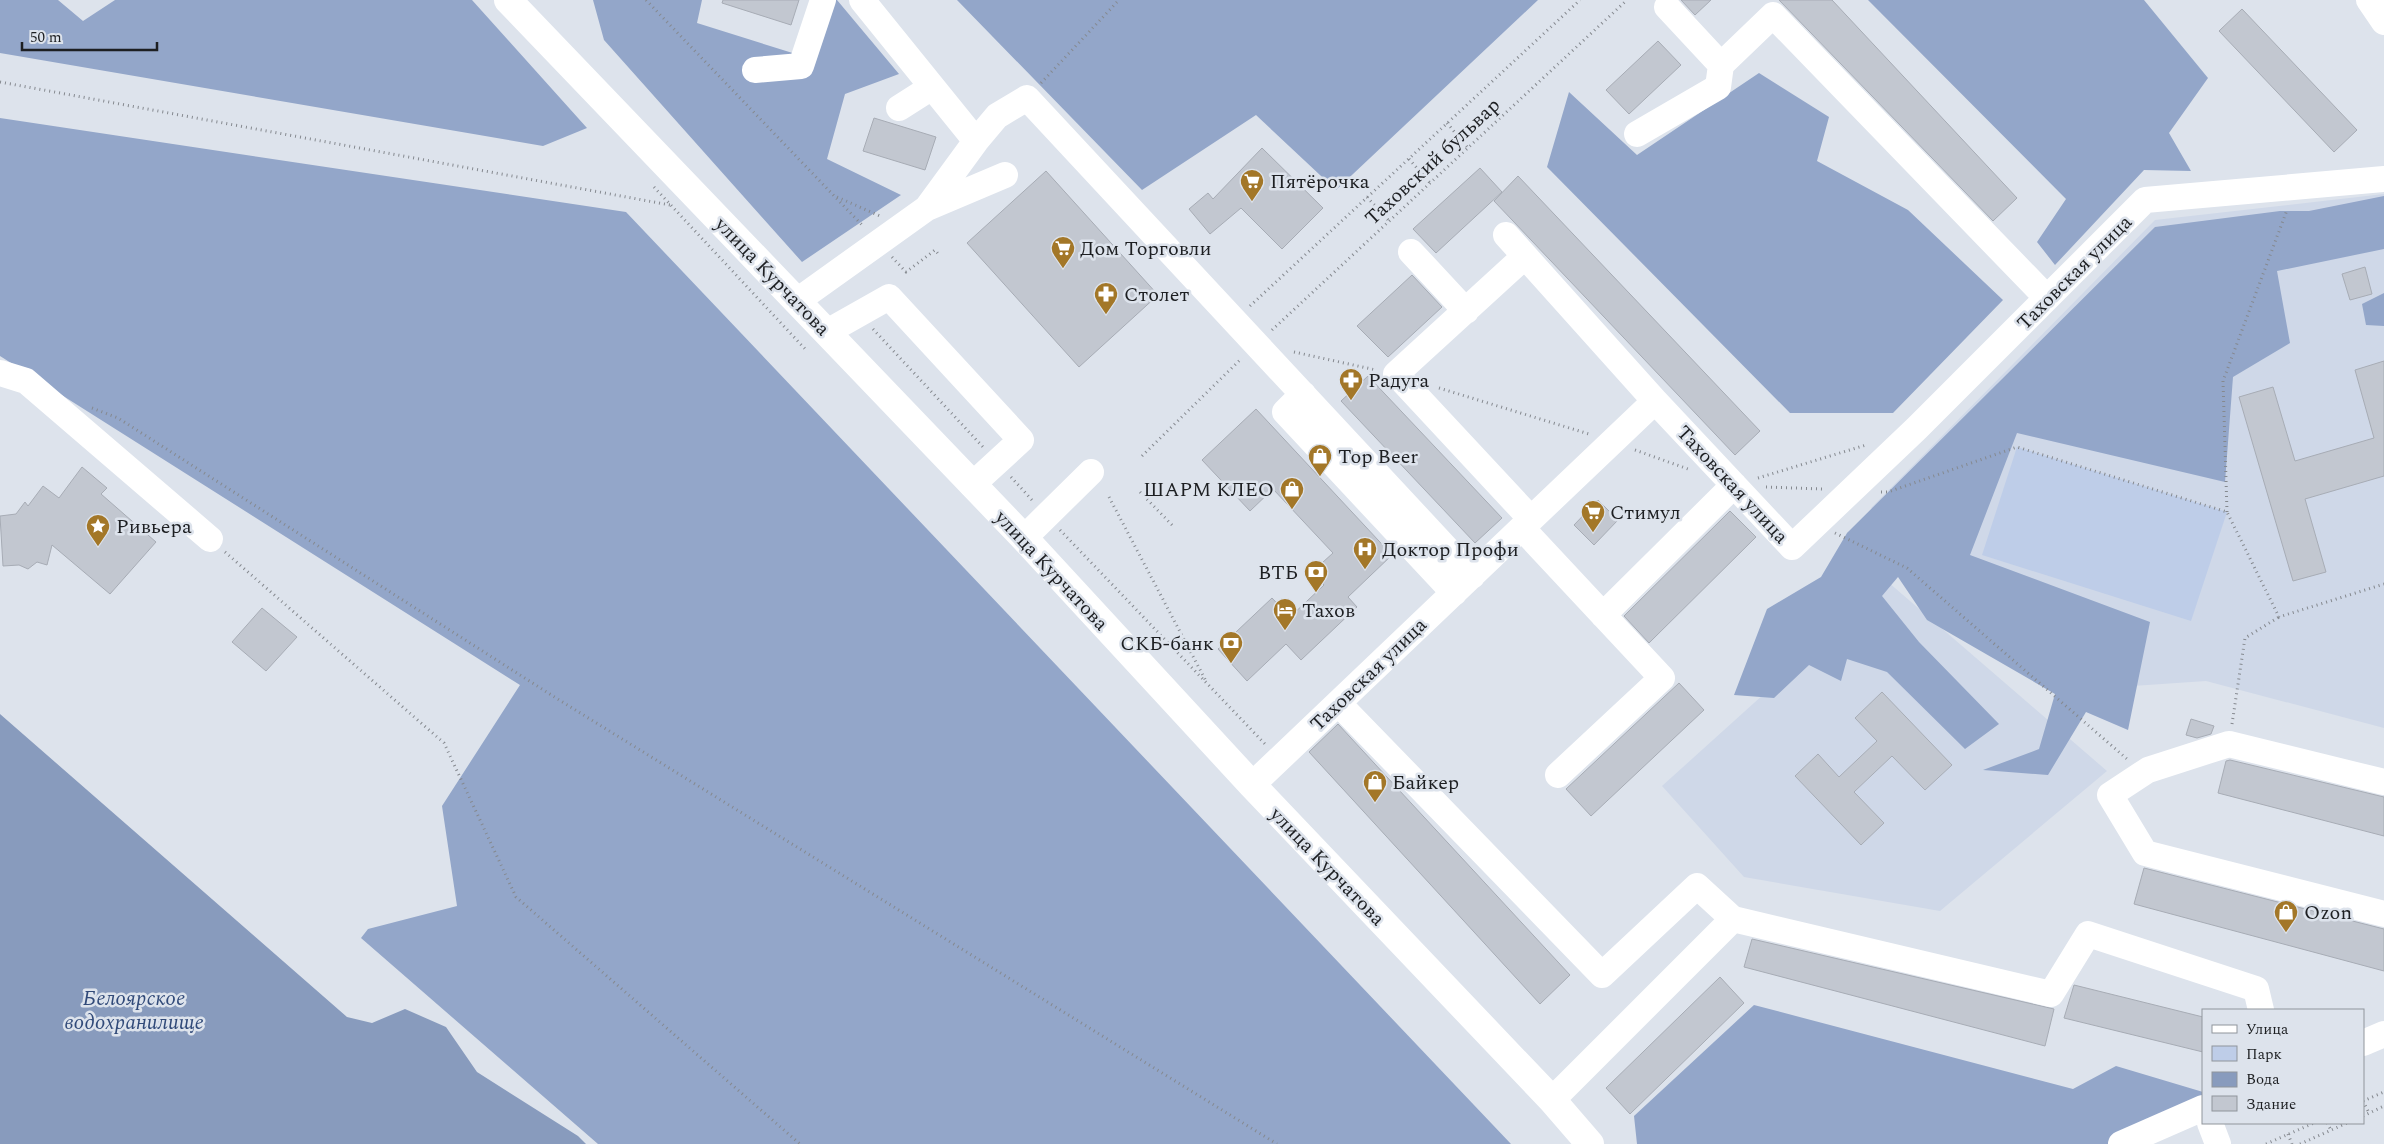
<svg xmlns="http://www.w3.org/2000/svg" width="2384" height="1144" viewBox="0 0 2384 1144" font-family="Spectral,serif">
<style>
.built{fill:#cfd8e8}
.green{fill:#becde8}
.forest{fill:#93a6c9}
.water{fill:#889bbd}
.building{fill:#c2c7d0;stroke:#a7acb5}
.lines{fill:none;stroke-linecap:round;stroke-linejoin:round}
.path{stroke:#85898f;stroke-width:3;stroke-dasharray:1 4;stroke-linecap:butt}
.minor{stroke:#fff;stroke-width:26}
.major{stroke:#fff;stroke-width:28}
.labels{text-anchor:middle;stroke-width:5;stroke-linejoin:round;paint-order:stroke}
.street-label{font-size:20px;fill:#1d1f22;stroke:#dde3ec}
.poi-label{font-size:20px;fill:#1d1f22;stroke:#dde3ec;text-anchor:start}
.water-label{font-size:21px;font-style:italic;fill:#314a79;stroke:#dde3ec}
</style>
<rect width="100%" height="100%" fill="#dde3ec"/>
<!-- built -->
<path class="built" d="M2384,194v534l-178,-47 -88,6 -247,-179 284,-288z
M1888,582l219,189 -167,140 -196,-34 -82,-91z"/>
<!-- green -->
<path class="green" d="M2017,447l210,65 -36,109 -209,-66z"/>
<!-- forest -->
<path class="forest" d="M0,0h58l25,21 32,-21h357l115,128 -44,18 -543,-93z
M581,0h121l-5,23 102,32 26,-55h12l62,74 -54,20 -18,65 74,36 -99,67 -198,-222 -11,-40z
M957,0h581l-202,190 -80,-75 -114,75z
M1868,0h276l64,78 -39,55 22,38 -47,-1 -89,95 -18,-23 29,-43z
M1759,73l70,44 -12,44 91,49 95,90 -110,113h-103l-243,-246 22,-75 68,63z
M0,118l626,94 885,932h-913l-237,-206 7,-9 89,-23 -15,-100 78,-121 -520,-329z
M2384,196v53l-107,22 13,72 -57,34 -8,105 -208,-49 -47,122 180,67 -22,108 -42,-18 -38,63 -65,-5 56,-21 16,-55 -128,-74 -29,-43 -16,19 37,46 80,82 -34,25 -78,-77 -40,-13 -6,22 -32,-16 -35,33 -40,-3 33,-86 54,-32 26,-44 308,-306 125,-16h29z
M2384,293v33l-18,-1 -4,-21z
M1754,1005l319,84 43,-23 87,26v28l-57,24h-509l-3,-28z"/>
<!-- water -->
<path class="water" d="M0,714l347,303 25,6 33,-14 41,18 31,45 101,64 8,8h-586z"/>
<!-- building -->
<path class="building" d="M723,0h76l-8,25 -69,-22z
M1681,0h30l-16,15z
M1779,0h53l185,198 -24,23z
M2242,9l115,121 -23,22 -115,-121z
M1658,41l23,24 -52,49 -23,-24z
M874,118l62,19 -11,33 -62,-19z
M1262,148l61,60 -41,41 -41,-41 -31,26 -21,-25 19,-16 5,6z
M1480,168l22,24 -66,61 -23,-24z
M1046,171l112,124 -79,72 -112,-124z
M1518,176l242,255 -25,24 -241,-254z
M2365,267l7,27 -22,6 -8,-26z
M1412,275l30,32 -54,50 -31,-31z
M2384,361v115l-79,23 21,73 -33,9 -54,-184 34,-10 22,74 79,-23 -19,-68z
M1368,376l134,142 -27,25 -134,-142z
M1256,409l136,146 -44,42 9,10 -56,53 -15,-16 -39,37 -29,-32 54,-51 18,19 34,-32 -12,-13 21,-19 -60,-64 -23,22 -48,-51z
M82,467l25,21 -6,6 55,48 -46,52 -58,-49 -5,20 -10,-3 -9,7 -9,-4 -16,1 -3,-50 16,-2 9,-12 3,4 15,-20 16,12z
M1598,500l20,20 -24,25 -20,-20z
M1730,511l26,26 -107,106 -25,-27z
M262,608l35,29 -31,34 -34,-29z
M1679,683l25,27 -113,106 -25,-27z
M1882,692l70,73 -27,25 -33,-34 -38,36 30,31 -23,22 -66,-69 23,-22 21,23 38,-36 -22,-23z
M2191,719l23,7 -3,8 -14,4 -11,-3z
M1338,724l232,251 -30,29 -231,-252z
M2230,760l154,37v39l-166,-43 8,-32z
M2144,868l240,61v42l-250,-67z
M1752,939l302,70 -9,37 -301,-79z
M1720,977l24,26 -114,111 -24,-26z
M2074,985l129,32v35l-139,-34z"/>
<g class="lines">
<!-- path -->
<path class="path" d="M646,0l218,227
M0,82l670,123
M1041,83l78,-83
M1447,123l21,25
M1409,159l21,24
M654,187l153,164
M837,197l43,19
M1367,197l22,24
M892,257l14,15 29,-22 5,6
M1250,306l330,-306
M873,329l110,118
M1272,330l355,-330
M1294,352l82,18
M1439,388l150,46
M92,408l26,10 438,280 721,446
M1635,450l53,19
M1142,456l100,-98
M1011,477l21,23
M1758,478l108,-33
M1766,487l56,2
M1140,492l34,35
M1881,492h7l129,-45 210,65 52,105 105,-33
M1109,497l97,184
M2227,512l-4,-131 64,-171
M1060,530l205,214
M1835,533l72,35 220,191
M225,552l219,191 72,154 284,247
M2232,724l13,-86 34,-21
M2363,1101l21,-9
M2363,1101l6,12
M2363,1116l21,-10
M2327,1123l4,7
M2288,1134l4,10
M2266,1144l48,-21
M2300,1144l47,-21"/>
<!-- minor -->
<path class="minor" d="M862,0l114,141
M2369,0l15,22
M1667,7l54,58
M755,70l46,-4 22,-66
M899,108l33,-21
M1637,134l81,-47 3,-22 52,-50 274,283
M927,208l78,-33
M1506,235l149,166
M1411,252l55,59
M1525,256l-129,118 135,145
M797,301l130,-93 49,-67 21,-25 30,-18 445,478
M827,332l62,-35 132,143 -49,45
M0,373l26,8 184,158
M1303,394l-18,18 169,181
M1522,528l140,150 -104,97
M1024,538l67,-66
M1603,615l131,-130
M1338,703l264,272 95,-89 36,33
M2384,782l-155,-38 -81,26 -38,25 35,58 239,61
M1252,785l403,-384 137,146 124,-118 229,-229 239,-21
M2363,1043l21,-9
M1552,1100l181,-181 318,75 37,-60 168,55 5,21
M2210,1123l8,21
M2121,1144l82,-36"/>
<!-- major -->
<path class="major" d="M508,0l516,538 228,247 300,315 38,44"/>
</g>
<!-- icons -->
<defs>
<g id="supermarket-pin" transform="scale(1.25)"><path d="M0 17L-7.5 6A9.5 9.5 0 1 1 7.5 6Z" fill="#a37728" stroke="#dde3ec"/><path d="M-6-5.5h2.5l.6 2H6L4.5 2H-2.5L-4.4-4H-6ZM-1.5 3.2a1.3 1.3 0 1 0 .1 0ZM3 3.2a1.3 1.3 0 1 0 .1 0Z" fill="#fff"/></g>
<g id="pharmacy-pin" transform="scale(1.25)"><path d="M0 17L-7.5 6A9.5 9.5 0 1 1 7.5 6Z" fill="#a37728" stroke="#dde3ec"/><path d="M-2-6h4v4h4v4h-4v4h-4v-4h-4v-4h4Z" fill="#fff"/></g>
<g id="shop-pin" transform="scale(1.25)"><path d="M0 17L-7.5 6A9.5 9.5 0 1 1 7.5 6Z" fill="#a37728" stroke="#dde3ec"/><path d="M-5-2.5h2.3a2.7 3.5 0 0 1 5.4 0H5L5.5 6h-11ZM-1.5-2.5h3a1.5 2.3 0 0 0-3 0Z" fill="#fff"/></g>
<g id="sight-pin" transform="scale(1.25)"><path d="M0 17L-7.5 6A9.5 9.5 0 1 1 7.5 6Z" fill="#a37728" stroke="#dde3ec"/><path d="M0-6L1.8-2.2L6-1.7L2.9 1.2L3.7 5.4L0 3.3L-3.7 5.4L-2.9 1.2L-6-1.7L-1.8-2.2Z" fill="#fff"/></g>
<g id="hospital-pin" transform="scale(1.25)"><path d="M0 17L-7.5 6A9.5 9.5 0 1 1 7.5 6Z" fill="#a37728" stroke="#dde3ec"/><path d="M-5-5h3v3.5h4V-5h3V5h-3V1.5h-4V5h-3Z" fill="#fff"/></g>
<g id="bank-pin" transform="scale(1.25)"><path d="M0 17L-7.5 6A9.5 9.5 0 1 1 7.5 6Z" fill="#a37728" stroke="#dde3ec"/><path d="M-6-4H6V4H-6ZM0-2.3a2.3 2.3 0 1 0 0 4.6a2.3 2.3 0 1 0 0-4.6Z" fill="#fff"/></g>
<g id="hotel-pin" transform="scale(1.25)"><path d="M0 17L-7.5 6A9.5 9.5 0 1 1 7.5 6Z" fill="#a37728" stroke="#dde3ec"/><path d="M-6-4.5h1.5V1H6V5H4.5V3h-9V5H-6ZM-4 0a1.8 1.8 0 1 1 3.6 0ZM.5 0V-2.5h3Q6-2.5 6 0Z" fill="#fff"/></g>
</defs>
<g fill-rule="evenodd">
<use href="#supermarket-pin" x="1252" y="181"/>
<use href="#supermarket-pin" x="1063" y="248"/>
<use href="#pharmacy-pin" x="1106" y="294"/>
<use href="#pharmacy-pin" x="1351" y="380"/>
<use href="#shop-pin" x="1320" y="456"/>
<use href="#shop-pin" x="1292" y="489"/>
<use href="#supermarket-pin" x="1593" y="512"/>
<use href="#sight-pin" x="98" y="526"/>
<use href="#hospital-pin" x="1365" y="549"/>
<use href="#bank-pin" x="1316" y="572"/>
<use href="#hotel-pin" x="1285" y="610"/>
<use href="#bank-pin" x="1231" y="643"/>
<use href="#shop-pin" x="1375" y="782"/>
<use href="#shop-pin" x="2286" y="912"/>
</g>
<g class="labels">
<!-- street labels -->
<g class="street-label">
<text transform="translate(1432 161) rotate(-43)" y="7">Таховский бульвар</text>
<text transform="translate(2074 272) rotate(-45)" y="7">Таховская улица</text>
<text transform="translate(773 276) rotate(46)" y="7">улица Курчатова</text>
<text transform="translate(1733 484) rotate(47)" y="7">Таховская улица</text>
<text transform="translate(1052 570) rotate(47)" y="7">улица Курчатова</text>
<text transform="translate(1368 674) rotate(-44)" y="7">Таховская улица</text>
<text transform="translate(1328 866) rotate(46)" y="7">улица Курчатова</text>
</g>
<!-- poi labels -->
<g class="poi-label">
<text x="1270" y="188">Пятёрочка</text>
<text x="1080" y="255">Дом Торговли</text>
<text x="1124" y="301">Столет</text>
<text x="1368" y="387">Радуга</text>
<text x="1338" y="463">Top Beer</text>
<text x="1274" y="496" text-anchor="end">ШАРМ КЛЕО</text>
<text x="1610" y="519">Стимул</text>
<text x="116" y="533">Ривьера</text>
<text x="1382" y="556">Доктор Профи</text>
<text x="1298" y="579" text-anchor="end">ВТБ</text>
<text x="1302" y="617">Тахов</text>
<text x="1214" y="650" text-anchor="end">СКБ-банк</text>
<text x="1392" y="789">Байкер</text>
<text x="2304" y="919">Ozon</text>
</g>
<!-- water labels -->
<g class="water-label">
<text x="134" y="1005">Белоярское<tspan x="134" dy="24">водохранилище</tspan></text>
</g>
</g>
<!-- legend -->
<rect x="2202" y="1009" width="162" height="115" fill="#dde3ec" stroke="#90959b"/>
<rect x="2212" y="1025" width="25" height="8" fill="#ffffff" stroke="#90959b"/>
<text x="2246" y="1034" font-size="15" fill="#1d1f22">Улица</text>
<rect x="2212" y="1046" width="25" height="15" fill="#becde8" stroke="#90959b"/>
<text x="2246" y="1059" font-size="15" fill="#1d1f22">Парк</text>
<rect x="2212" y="1072" width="25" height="15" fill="#889bbd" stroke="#90959b"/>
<text x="2246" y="1084" font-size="15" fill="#1d1f22">Вода</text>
<rect x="2212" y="1096" width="25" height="15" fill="#c2c7d0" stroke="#90959b"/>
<text x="2246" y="1109" font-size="15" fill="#1d1f22">Здание</text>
<!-- scale -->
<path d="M22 42v8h135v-8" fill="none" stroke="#1d1f22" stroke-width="2.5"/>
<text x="30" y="42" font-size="15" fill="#1d1f22" stroke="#dde3ec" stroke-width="4" paint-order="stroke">50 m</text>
</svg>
